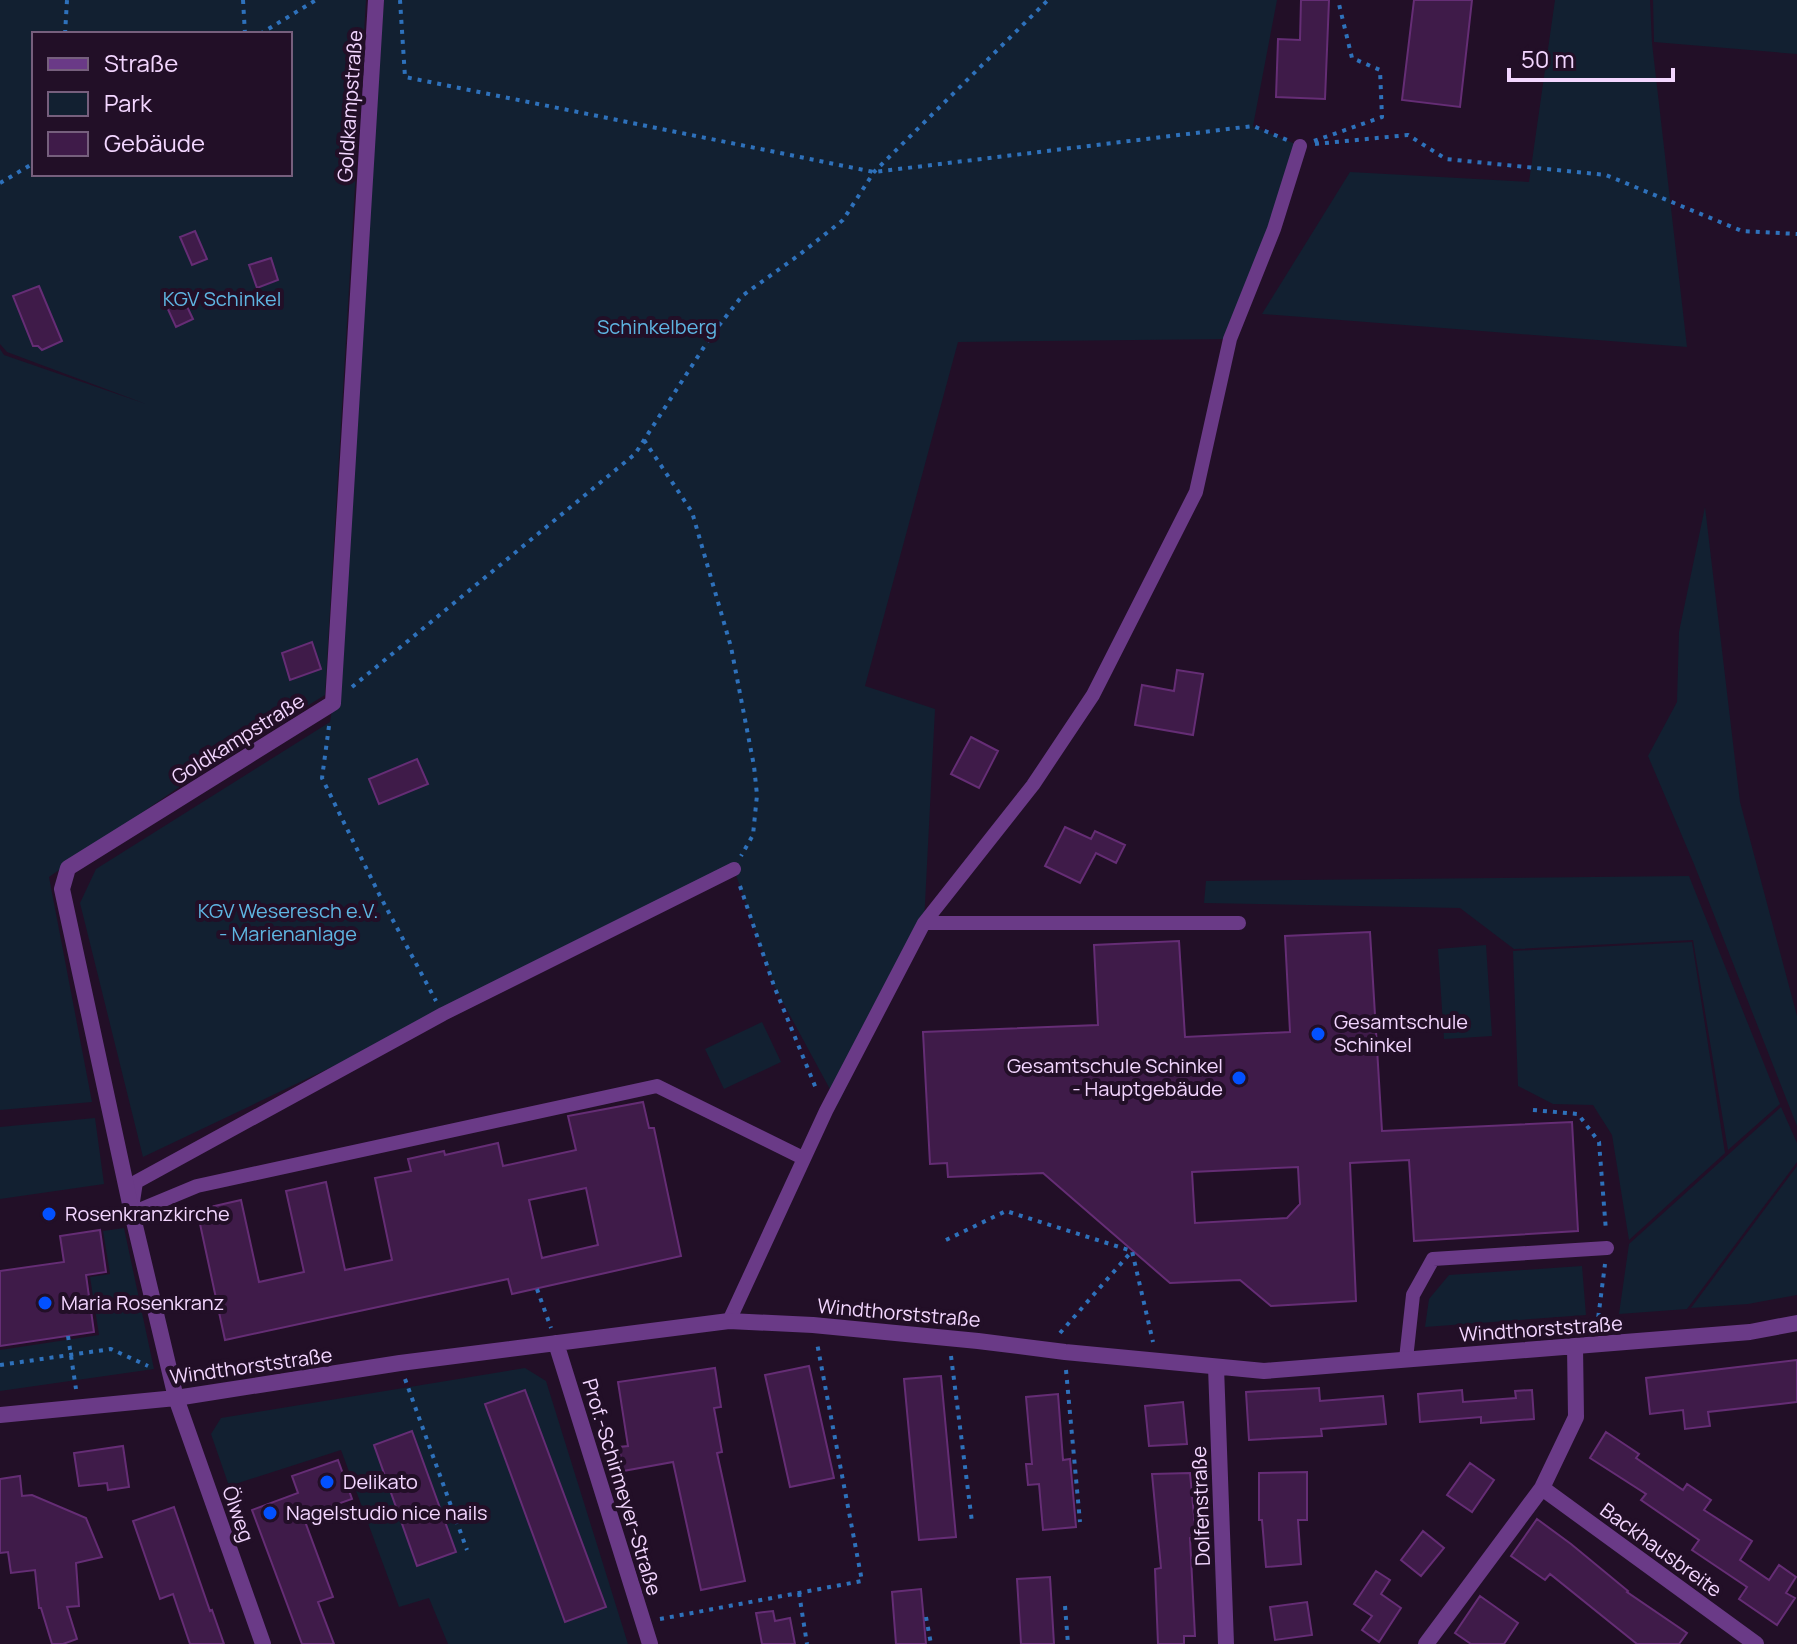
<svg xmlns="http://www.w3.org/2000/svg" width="1797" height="1644" viewBox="0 0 1797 1644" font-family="Manrope,sans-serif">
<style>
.green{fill:#122031;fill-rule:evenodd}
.building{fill:#3f1b49;stroke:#652d75;stroke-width:2;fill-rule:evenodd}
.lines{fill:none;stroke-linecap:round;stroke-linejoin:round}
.path{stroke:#2e71bb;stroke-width:4;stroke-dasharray:4 6;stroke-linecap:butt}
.lane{stroke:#6a3a87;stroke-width:14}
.street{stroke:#6a3a87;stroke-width:16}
.poi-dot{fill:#0251ff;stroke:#220f27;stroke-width:3}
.labels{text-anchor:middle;stroke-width:8;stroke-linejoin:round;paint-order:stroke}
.street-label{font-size:20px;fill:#f3d6ff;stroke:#220f27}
.park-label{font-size:20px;fill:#5fb6e2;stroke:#220f27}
.poi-label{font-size:20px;fill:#f3d6ff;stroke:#220f27;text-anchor:start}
</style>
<rect width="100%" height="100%" fill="#220f27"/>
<!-- green -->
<path class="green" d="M0,0h366l-41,695 -111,68 -165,114 43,225 -92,8v-761l4,6 142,49 -139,-52 -7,-8zM34,34h256v140h-256z
M384,0h893l-24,126 47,20 -70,193 -272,3 -93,344 70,23 -11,214 -86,181 -64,-118 -40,-117 -291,145 -300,143 -63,-254 16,-34 234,-147 3,-19z
M1555,0h95l2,43 35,304 -425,-33 88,-142 179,10z
M1653,0h144v54l-143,-12z
M1705,507l35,295 57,214v110l-103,-262 -46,-108 29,-54 2,-70z
M1689,876l91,228 -52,46 -35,-210 -179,9 -54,-41 -256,-5 2,-22z
M1692,942l33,211 -96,87 -17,-105 -19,-30 -40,-1 -35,-18 -5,-135z
M1486,945l6,91 -48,3 -6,-90z
M762,1022l19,40 -57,27 -19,-40z
M1781,1107l16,36v19l-110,147 -68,5 10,-70z
M95,1118l9,66 -104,15v-72z
M1797,1166v129l-49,9 -57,4z
M124,1228l30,141 -154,22v-41l99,-15 -9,-58 20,-3 -7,-43z
M1582,1266l4,49 -161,12 4,-28 20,-24z
M525,1368l21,13 82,263h-180l-19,-46 -30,9 -58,-157 -112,36 -18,-52 10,-16z"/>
<!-- building -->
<path class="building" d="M1301,0h28l-4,99 -49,-2 2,-58 22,1z
M1414,0h58l-12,107 -58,-7z
M195,231l12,28 -15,6 -12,-28z
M271,258l7,22 -21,8 -8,-23z
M39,286l23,55 -20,9 -4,-4h-5l-20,-50z
M183,298l10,21 -17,8 -10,-22z
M312,642l9,27 -31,11 -8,-27z
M1177,670l26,4 -10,61 -58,-10 7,-40 32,6z
M971,737l27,14 -19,37 -28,-14z
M417,759l11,25 -49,20 -10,-25z
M1065,827l26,12 4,-8 30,14 -9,18 -20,-10 -16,30 -35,-17z
M1370,932l12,199 190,-9 6,109 -164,10 -5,-81 -59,3 6,138 -85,5 -31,-26 -70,3 -127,-110 -95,4 -1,-14 -17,1 -7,-132 175,-7 -4,-80 85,-4 6,96 105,-5 -5,-96zM1298,1167l2,37 -13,14 -92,5 -3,-51z
M643,1102l6,26h5l27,128 -169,38 -4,-15 -283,61 -28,-130 44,-10 18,82 45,-10 -18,-81 40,-9 19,88 47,-10 -17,-82 36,-7 -3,-12 36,-8 1,4 53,-12 5,23 73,-16 -8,-34zM586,1188l12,57 -56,13 -13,-58z
M100,1230l6,42 -20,3 8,57 -94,14v-75l64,-9 -4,-26z
M1797,1360v42l-89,10 2,14 -25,3 -2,-19 -33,4 -4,-36z
M809,1366l25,112 -44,9 -25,-112z
M715,1368l6,39 -7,1 8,44 -5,1 28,128 -44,9 -28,-128 -50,9 -4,-24 9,-1 -10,-64z
M941,1376l15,161 -37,3 -15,-161z
M1319,1388l1,13 63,-5 3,28 -65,5 1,7 -73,4 -3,-48z
M525,1390l81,217 -41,15 -80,-218z
M1462,1390l1,12 53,-4 -1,-7 17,-1 2,29 -53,4v-6l-61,5 -2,-28z
M1058,1394l5,66 7,-1 6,68 -33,3 -4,-46 -11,1 -2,-21h6l-6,-67z
M1183,1402l4,42 -38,2 -4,-40z
M412,1431l44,121 -39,14 -43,-121z
M1606,1432l33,22 -3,4 47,32 4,-6 24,16 -7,10 48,31 -12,19 29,20 10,-15 17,12 -10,16 9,5 -18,27 -38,-26 8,-12 -55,-37 7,-10 -58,-40 5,-6 -56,-36z
M123,1446l6,41 -21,3 -1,-7 -28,3 -5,-33z
M338,1460l14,39 -49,17 30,81 -15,5 16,42h-32l-50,-134 46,-17 -6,-17z
M1470,1463l24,17 -22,32 -25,-17z
M1307,1472v48h-9l3,44 -35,3 -4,-47h-3v-47z
M1190,1473l6,64 -6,1 5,98h-11v8h-26l-3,-75 6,-1 -9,-94z
M20,1476l2,20 10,-1 54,23 16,39 -26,6 3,43 -12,1 10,32 -14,5h-11l-11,-36h-2l-4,-38 -24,3 -3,-21 -8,1v-74z
M174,1507l36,104 2,-1 12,34h-34l-17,-50 -13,5 -27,-78z
M1537,1519l34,25 57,47 -1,1 60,41 -8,11h-42l-87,-70 -5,6 -34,-24z
M1423,1531l21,17 -23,28 -20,-16z
M1376,1571l14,9 -9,14 20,14 -22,34 -17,-12 10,-14 -18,-12z
M1050,1577l4,67h-33l-4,-65z
M921,1589l5,55h-30l-4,-52z
M1480,1596l38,27 -14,21h-33l-16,-11z
M1307,1602l5,33 -37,5 -5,-33z
M773,1611l2,10 15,-3 5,26h-33l-6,-31z"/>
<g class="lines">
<!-- path -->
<path class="path" d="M243,0l2,34
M400,0l5,77 469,95 379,-46 34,14
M65,34l2,-34
M260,34l56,-34
M1314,141l68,-24 -2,-47 -28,-12 -14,-58
M1315,144l93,-9 38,24 160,16 136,56 55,3
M0,183l34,-20
M644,440l48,72 39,135 23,119 3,29 -4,40 -12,21
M352,687l283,-233 78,-121 29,-37 57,-41 44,-35 31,-48 174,-172
M329,726l-7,52 58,118 56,105
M740,886l34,100 43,105
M1533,1110l45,4 21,28 7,89
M946,1240l60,-29 126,40 21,91
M537,1289l14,39
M1597,1327l8,-63
M1060,1333l72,-82
M68,1336l8,53
M951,1356l21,166
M0,1365l111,-16 37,17
M1066,1370l14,152
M405,1379l62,171
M799,1593l8,51
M1065,1606l3,38
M926,1617l5,27
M660,1619l202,-38 -45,-238"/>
<!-- lane -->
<path class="lane" d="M924,923h315
M132,1208l4,-26 307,-168 291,-145
M132,1213l65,-27 460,-100 146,72
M729,1321l97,-210 98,-188 109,-138 60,-90 103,-203 34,-153 44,-110 26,-83
M1406,1359l7,-64 20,-36 174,-11"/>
<!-- street -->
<path class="street" d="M556,1343l94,301
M1216,1367l10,277
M0,1415l176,-17 224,-35 329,-42 84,4 165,16 87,11 199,19 486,-39 47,-9
M1542,1488l214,156
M263,1644l-87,-246 -44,-185 -70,-324 6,-21 265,-165 43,-703
M1426,1644l116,-156 34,-71 -1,-71"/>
</g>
<!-- markers -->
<g class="poi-dot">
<circle cx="1318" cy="1034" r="8"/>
<circle cx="1239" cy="1078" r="8"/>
<circle cx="49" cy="1214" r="8"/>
<circle cx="45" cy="1303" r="8"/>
<circle cx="327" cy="1482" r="8"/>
<circle cx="270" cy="1513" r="8"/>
</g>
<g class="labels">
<!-- street labels -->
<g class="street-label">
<text transform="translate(350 106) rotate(-86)" y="7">Goldkampstraße</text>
<text transform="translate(238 739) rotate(-32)" y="7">Goldkampstraße</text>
<text transform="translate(899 1313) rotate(5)" y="7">Windthorststraße</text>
<text transform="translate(1541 1329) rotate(-4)" y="7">Windthorststraße</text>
<text transform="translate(251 1366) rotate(-8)" y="7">Windthorststraße</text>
<text transform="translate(622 1487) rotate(73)" y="7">Prof.-Schirmeyer-Straße</text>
<text transform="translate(1201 1506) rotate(-92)" y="7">Dolfenstraße</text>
<text transform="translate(238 1514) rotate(71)" y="7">Ölweg</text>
<text transform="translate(1661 1550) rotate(36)" y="7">Backhausbreite</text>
</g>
<!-- park labels -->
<g class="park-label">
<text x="222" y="306">KGV Schinkel</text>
<text x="657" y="334">Schinkelberg</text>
<text x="288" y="918">KGV Weseresch e.V.<tspan x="288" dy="23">- Marienanlage</tspan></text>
</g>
<!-- poi labels -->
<g class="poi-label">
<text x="1334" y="1029">Gesamtschule<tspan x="1334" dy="23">Schinkel</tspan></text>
<text x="1223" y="1073" text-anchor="end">Gesamtschule Schinkel<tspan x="1223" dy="23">- Hauptgebäude</tspan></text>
<text x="65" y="1221">Rosenkranzkirche</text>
<text x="61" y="1310">Maria Rosenkranz</text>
<text x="343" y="1489">Delikato</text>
<text x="286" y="1520">Nagelstudio nice nails</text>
</g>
</g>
<!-- legend -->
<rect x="32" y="32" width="260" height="144" fill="#220f27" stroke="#765f7d" stroke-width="2"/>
<rect x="48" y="58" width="40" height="12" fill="#6a3a87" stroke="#765f7d" stroke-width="2"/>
<text x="104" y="72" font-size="24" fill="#f3d6ff">Straße</text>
<rect x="48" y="92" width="40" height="24" fill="#122031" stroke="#765f7d" stroke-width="2"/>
<text x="104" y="112" font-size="24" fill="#f3d6ff">Park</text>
<rect x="48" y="132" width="40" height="24" fill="#3f1b49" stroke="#765f7d" stroke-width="2"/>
<text x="104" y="152" font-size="24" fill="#f3d6ff">Gebäude</text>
<!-- scale -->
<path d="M1509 68v12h164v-12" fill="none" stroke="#f3d6ff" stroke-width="4"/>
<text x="1521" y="68" font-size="24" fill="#f3d6ff" stroke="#220f27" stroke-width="6" paint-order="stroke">50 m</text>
</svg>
